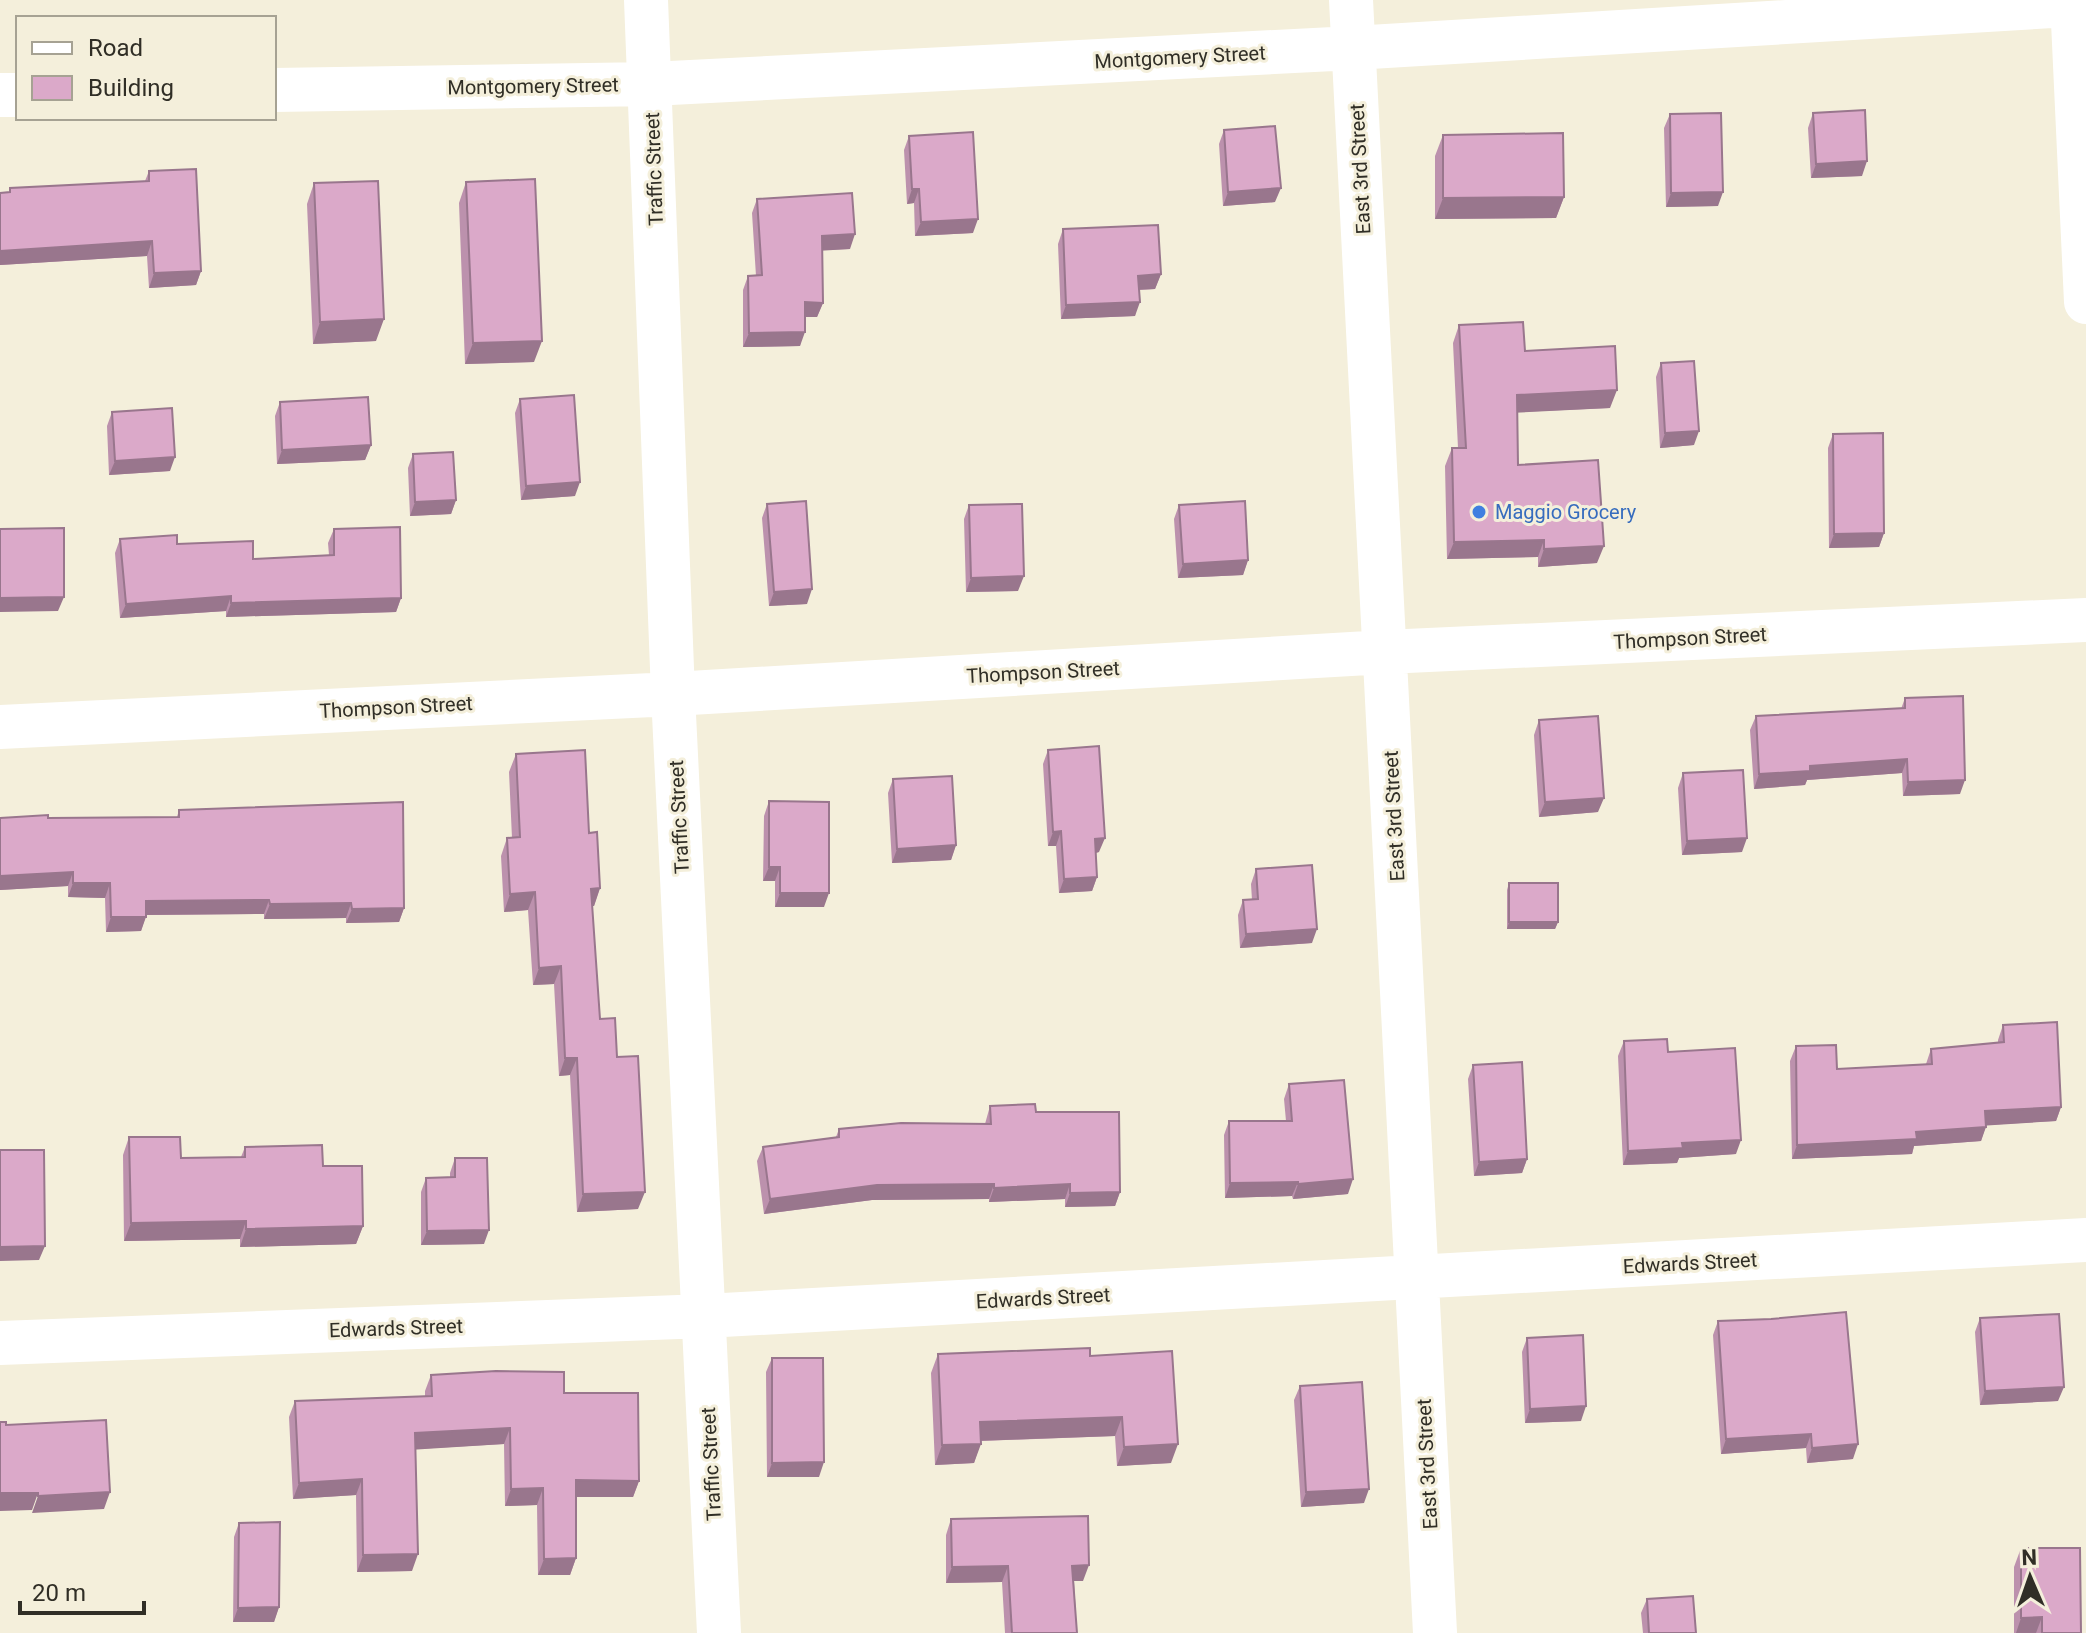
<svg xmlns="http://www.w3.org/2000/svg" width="2086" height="1633" viewBox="0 0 2086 1633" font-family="Roboto,sans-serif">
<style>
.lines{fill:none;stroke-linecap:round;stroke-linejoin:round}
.minor{stroke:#fff;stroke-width:44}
.wall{fill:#bc91ad}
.shaded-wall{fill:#99768d}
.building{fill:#dba9c9;stroke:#99768d;stroke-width:2}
.shop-dot{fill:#3f7fe0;stroke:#f4efdb;stroke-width:3}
.labels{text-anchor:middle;stroke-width:6;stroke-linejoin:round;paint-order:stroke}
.street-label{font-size:20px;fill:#302e26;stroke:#f4efdb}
.shop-label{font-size:20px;fill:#366cbe;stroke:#f4efdb;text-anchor:start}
</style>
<rect width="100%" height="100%" fill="#f4efdb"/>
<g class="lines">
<!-- minor -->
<path class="minor" d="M646,0l27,694 46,939
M1351,0l84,1633
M2072,0l14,302
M274,90l377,-6 702,-36 733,-44
M0,95h18
M0,727l673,-33 712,-42 701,-32
M0,1343l705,-27 1381,-76"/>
</g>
<!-- wall -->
<path class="wall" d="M1813,113l49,63 -51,2 -3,-50z
M1670,114l48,92 -52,1 -2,-79z
M1224,130l51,72 -52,4 -4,-62z
M1443,135l121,62 -8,21 -121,1v-63z
M909,136l64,97 -58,3 -1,-33 -7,1 -3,-54z
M149,171l52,100 -5,14 -47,3 -2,-32 -147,9v-72l9,-1 1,-4 135,-7z
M466,182l68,180 -69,2 -6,-161z
M314,183l62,158 -63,3 -6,-140z
M757,199l93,50 -28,1 1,53 -6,14h-12l-5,29 -57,1v-57l5,-14h8l-4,-63z
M1063,229l98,45 -6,15 -16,1 -4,26 -74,3 -3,-75z
M1459,325l66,26 85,57 -93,4 1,53 79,98 -59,4v-10l-91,2 -2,-93 7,-18h6l-5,-105z
M1661,363l33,82 -34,3 -4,-71z
M520,399l55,97 -54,4 -6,-87z
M280,402l91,43 -6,15 -88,4 -2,-48z
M112,412l58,59 -61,4 -2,-49z
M1833,434l51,99 -5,14 -50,1 -1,-100z
M413,454l43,46 -5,14 -41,2 -2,-48z
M767,504l40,100 -38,2 -7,-88z
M969,505l49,86 -52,1 -2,-73z
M1179,505l69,55 -5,15 -65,3 -4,-59z
M334,529l67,69 -5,14 -170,5v-6l-106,7 -5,-65 5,-14 57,5 76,15 76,-4 -1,-12z
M1905,698l55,96 -57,2 -1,-23 -95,7 -2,5 -51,4 -4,-59 6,-14 145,-7z
M1539,720l59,92 -59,5 -5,-82z
M1048,750l51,102 -3,1 1,24 -5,14 -33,2 -3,-47h-8l-5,-82z
M516,754l73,79 11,55 -6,18h-2l8,113 17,38 21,152 -61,3 -7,-137 -11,1 -5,-92 -21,1 -5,-75 -24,2 -3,-56 6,-18h5l-3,-66z
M1683,773l59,79 -60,3 -4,-67z
M893,779l63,66 -5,15 -59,3 -4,-70z
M769,801l55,106h-49v-26h-12l1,-65z
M179,810l225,98 -5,14 -53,1v-5l-82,1v-5l-118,1 -5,16 -35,1 -1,-34 -37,-1v-11l-68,4v-72l177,-1z
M1256,869l56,74 -72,5 -2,-33 5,-15h9l-1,-16z
M1509,883l49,39 -3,7h-48v-39z
M2003,1025l58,82 -5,14 -70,4 -5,16 -67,5 -2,8 -120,5 -2,-98 6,-15 41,23 89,-5 5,-15 67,-6v-3z
M1624,1041l44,11 68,102 -57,4 -2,5 -54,2 -5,-109z
M1473,1065l54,94 -5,14 -48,3 -6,-97z
M1289,1084l59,110 -55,5 -1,-3 -67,2 -1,-63 5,-14h57l-2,-22z
M990,1106l46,6 84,80 -5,14 -50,1v-8l-76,3v-3l-117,1 -108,14 -7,-53 6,-14 73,-10 3,-8 146,-5z
M129,1137l52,21 60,-1 4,-10 78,19 40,60 -7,18 -116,3v-8l-116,2 -1,-86z
M455,1158l29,86 -63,1v-53l5,-14 24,-1v-4z
M1980,1318l78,83 -78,4 -5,-73z
M1718,1321l135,138 -46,4 -1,-15 -85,6 -8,-119z
M1527,1338l54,83 -56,2 -3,-71z
M938,1354l152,2 81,107 -54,3 -2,-30 -134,5 -7,22 -39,2 -4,-92z
M772,1358l47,119h-52l-1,-105z
M431,1375l133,18 75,88 -6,16h-57v61l-6,17h-32l-1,-70 -32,1 -1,-62 -88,5 -4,122 -55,1 -1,-77 -63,4 -4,-82 6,-16 130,-4v-6z
M1300,1386l64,117 -63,4 -7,-107z
M951,1519l132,62h-9l3,52h-72l-3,-51 -56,1v-48z
M239,1523l40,84 -5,15h-41l1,-85z
M2021,1548l60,85h-67v-66z
M1647,1599l49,34h-53l-2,-20z"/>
<!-- shaded-wall -->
<path class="shaded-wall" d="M1867,161l-5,15 -51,2 5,-14z
M1281,188l-6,14 -52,4 5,-14z
M912,189h7l-5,14 -7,1z
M1723,192l-5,14 -52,1 5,-14z
M1564,197l-8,21 -121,1 8,-21z
M978,219l-5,14 -58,3 6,-14z
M855,234l-5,15 -34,2 6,-15z
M152,241l-5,15 -147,9v-14z
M201,271l-5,14 -47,3 5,-15z
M1161,274l-6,15 -22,1 5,-14z
M805,302l18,1 -6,14h-18z
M1140,302l-5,14 -74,3 5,-14z
M384,319l-8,22 -63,3 7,-22z
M805,332l-5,14 -57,1 6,-14z
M542,341l-8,21 -69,2 8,-21z
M1617,390l-7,18 -100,5 7,-18z
M1699,431l-5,14 -34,3 5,-15z
M371,445l-6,15 -88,4 5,-14z
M175,457l-5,14 -61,4 6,-14z
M580,482l-5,14 -54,4 5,-14z
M456,500l-5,14 -41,2 5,-14z
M1884,533l-5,14 -50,1 5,-14z
M1544,540l-6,17 -91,2 7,-17z
M1604,546l-7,17 -59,4 6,-18z
M1248,560l-5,15 -65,3 5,-14z
M1024,576l-6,15 -52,1 5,-14z
M812,589l-5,15 -38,2 5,-14z
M231,596l-5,15 -106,7 6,-14z
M64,597l-6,14 -58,1v-14z
M401,598l-5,14 -170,5 5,-14z
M1907,759l-5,14 -95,7 -2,5 -51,4 5,-15 51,-8z
M1965,780l-5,14 -57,2 5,-14z
M1604,798l-6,14 -59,5 6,-15z
M1061,831l-5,15h-8l5,-14z
M1105,838l-6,14 -9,2 5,-15z
M1747,838l-5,14 -60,3 5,-14z
M956,845l-5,15 -59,3 5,-14z
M769,867h11l-5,14h-12z
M73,872l-5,14 -68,4v-14z
M1097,877l-5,14 -33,2 5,-14z
M73,883h37l-5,15 -37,-1z
M600,888l-6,18h-9l6,-17z
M535,892l-7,18 -24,2 6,-18z
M780,893h49l-5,14h-49z
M269,900l-5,14 -123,1 5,-14z
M351,903l-5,15 -82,1 6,-15z
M404,908l-5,14 -53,1 6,-14z
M111,917h35l-5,14 -35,1z
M1509,922h49l-3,7h-48z
M1317,929l-5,14 -72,5 6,-14z
M561,966l-7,18 -21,1 6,-17z
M565,1058h12l-7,17 -11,1z
M2061,1107l-5,14 -77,5 6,-15z
M1986,1127l-5,14 -67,5 -2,8 -120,5 5,-14 119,-13z
M1741,1140l-5,14 -57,4 -2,5 -54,2 5,-14 54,-8z
M1527,1159l-5,14 -48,3 5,-14z
M1353,1179l-5,15 -55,5 5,-15z
M1298,1182l-6,14 -67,2 5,-15z
M994,1184l-5,15 -117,1 -108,14 6,-15 107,-14z
M1070,1184l-5,15 -76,3 5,-14z
M645,1192l-7,17 -61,3 6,-18z
M1120,1192l-5,14 -50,1 5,-14z
M246,1221l-6,18 -116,2 7,-18z
M363,1226l-7,18 -116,3 6,-18z
M489,1230l-5,14 -63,1 6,-14z
M45,1246l-6,14 -39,1v-14z
M2064,1387l-6,14 -78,4 5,-14z
M1586,1406l-5,15 -56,2 5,-14z
M1122,1417l-7,19 -142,5 7,-19z
M510,1428l-6,16 -95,6 6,-17z
M1811,1434l-5,14 -85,6 5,-15z
M981,1444l-7,19 -39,2 7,-20z
M1178,1444l-7,19 -54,3 7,-19z
M1858,1444l-5,15 -46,4 5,-15z
M824,1462l-5,15h-52l5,-14z
M362,1479l-6,16 -63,4 6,-16z
M576,1480l63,1 -6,16h-63z
M543,1488l-6,17 -32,1 6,-17z
M1369,1489l-5,14 -63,4 5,-15z
M110,1492l-6,17 -72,4 6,-17z
M0,1493h38l-6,17 -32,1z
M418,1554l-6,17 -55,1 6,-17z
M576,1558l-6,17h-32l6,-16z
M1089,1565l-6,16h-16l5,-15z
M1008,1566l-6,16 -56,1 6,-16z
M279,1607l-5,15h-41l5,-14z
M2042,1617l-6,16h-20l5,-15z"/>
<!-- building -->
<path class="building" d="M1865,110l2,51 -51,3 -3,-51z
M1721,113l2,79 -52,1 -1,-79z
M1275,126l6,62 -53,4 -4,-62z
M973,132l5,87 -57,3 -2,-33h-7l-3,-53z
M1563,133l1,64 -121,1v-63z
M196,169l5,102 -47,2 -2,-32 -152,10v-58l10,-1v-4l139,-7v-10z
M535,179l7,162 -69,2 -7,-161z
M378,181l6,138 -64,3 -6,-139z
M852,193l3,41 -33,2 1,67 -18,-1v30l-56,1 -1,-57 14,-1 -5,-76z
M1158,225l3,49 -23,2 2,26 -74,3 -3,-76z
M1523,322l2,29 90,-5 2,44 -100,5 1,70 80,-5 6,86 -60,3v-9l-90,2 -2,-94h14l-7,-123z
M1694,361l5,70 -34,2 -4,-70z
M574,395l6,87 -54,4 -6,-87z
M368,397l3,48 -89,5 -2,-48z
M172,408l3,49 -60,4 -3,-49z
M1883,433l1,100 -50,1 -1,-100z
M453,452l3,48 -41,2 -2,-48z
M806,501l6,88 -38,3 -7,-88z
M1245,501l3,59 -65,4 -4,-59z
M1022,504l2,72 -53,2 -2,-73z
M400,527l1,71 -170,5v-7l-105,8 -6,-65 57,-4v9l76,-3v18l81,-4v-26z
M64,528v69l-64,1v-69z
M1963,696l2,84 -57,2 -1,-23 -97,7v5l-51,3 -3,-58 149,-8v-10z
M1598,716l6,82 -59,4 -6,-82z
M1099,746l6,92 -10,1 2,38 -33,2 -3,-48 -8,1 -5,-82z
M585,750l4,83 8,-1 3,56 -9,1 9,130 15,-1 2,39 21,-1 7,136 -62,2 -6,-136h-12l-4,-92 -22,2 -4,-76 -25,2 -3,-56 13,-1 -4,-83z
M1743,770l4,68 -60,3 -4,-68z
M952,776l4,69 -59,4 -4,-70z
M769,801l60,1v91h-49v-26h-11z
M403,802l1,106 -52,1 -1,-6 -81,1 -1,-4 -123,1v16h-35l-1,-34h-37v-11l-73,4v-58l48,-3v3l131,-1v-7z
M1312,865l5,64 -71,5 -3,-34 15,-1 -2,-30z
M1509,883h49v39h-49z
M2057,1022l4,85 -76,4 1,16 -70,5 1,7 -120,6 -1,-99 40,-1 1,24 95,-5 -1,-15 73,-7 -1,-17z
M1667,1039l1,13 67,-4 6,92 -59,3 1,5 -55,3 -4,-110z
M1522,1062l5,97 -48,3 -6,-97z
M1344,1080l9,99 -55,5v-2l-68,1 -1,-62h63l-3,-37z
M1035,1104l1,8h83l1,80 -50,1v-9l-76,4v-4l-117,1 -107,14 -7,-52 76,-10v-8l62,-6 90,1 -1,-18z
M129,1137h51l1,21 64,-1v-10l77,-2 1,21h39l1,60 -117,3v-8l-115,2z
M0,1150h44l1,96 -45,1z
M455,1158h32l2,72 -62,1 -1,-53 29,-1z
M1846,1312l12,132 -46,4 -1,-14 -85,5 -8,-118 53,-2z
M2059,1314l5,73 -79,4 -5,-73z
M1583,1335l3,71 -56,3 -3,-71z
M1090,1348v8l82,-5 6,93 -54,3 -2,-30 -142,5 1,22 -39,1 -4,-91z
M772,1358h51l1,104 -52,1z
M496,1371l68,1v21h74l1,88 -63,-1v78l-32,1 -1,-71 -32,1 -1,-61 -95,5 3,121 -55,1 -1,-76 -63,4 -4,-82 137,-5 -1,-21z
M1362,1382l7,107 -63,3 -6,-106z
M106,1420l4,72 -72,4v-3h-38v-71h6v3z
M1088,1516l1,49 -17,1 5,67h-65l-4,-67 -56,1 -1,-48z
M280,1522l-1,85 -41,1 1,-85z
M2021,1548h59l1,85h-39v-16l-21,1z
M1693,1596l3,37h-47l-2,-34z"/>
<!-- markers -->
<circle class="shop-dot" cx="1479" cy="512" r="8"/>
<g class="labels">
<!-- street labels -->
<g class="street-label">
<text transform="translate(1180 57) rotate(-3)" y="7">Montgomery Street</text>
<text transform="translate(533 86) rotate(-1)" y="7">Montgomery Street</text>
<text transform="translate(654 169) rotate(-92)" y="7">Traffic Street</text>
<text transform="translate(1360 169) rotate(-93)" y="7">East 3rd Street</text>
<text transform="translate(1690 638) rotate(-3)" y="7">Thompson Street</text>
<text transform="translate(1043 672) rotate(-3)" y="7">Thompson Street</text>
<text transform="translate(396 707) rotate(-3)" y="7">Thompson Street</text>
<text transform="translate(1394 816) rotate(-93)" y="7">East 3rd Street</text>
<text transform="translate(679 817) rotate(-93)" y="7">Traffic Street</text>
<text transform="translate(1690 1263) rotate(-3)" y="7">Edwards Street</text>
<text transform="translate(1043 1298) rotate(-3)" y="7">Edwards Street</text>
<text transform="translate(396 1328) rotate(-2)" y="7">Edwards Street</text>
<text transform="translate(711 1464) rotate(-93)" y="7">Traffic Street</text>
<text transform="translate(1427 1464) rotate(-93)" y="7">East 3rd Street</text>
</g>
<!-- shop labels -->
<g class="shop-label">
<text x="1495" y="519">Maggio Grocery</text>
</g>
</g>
<!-- legend -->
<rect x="16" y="16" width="260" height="104" fill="#f4efdb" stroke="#a6a293" stroke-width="2"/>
<rect x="32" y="42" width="40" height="12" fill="#ffffff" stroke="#a6a293" stroke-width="2"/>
<text x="88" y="56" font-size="24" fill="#302e26">Road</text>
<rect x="32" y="76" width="40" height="24" fill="#dba9c9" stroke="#a6a293" stroke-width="2"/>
<text x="88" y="96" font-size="24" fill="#302e26">Building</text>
<!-- north arrow -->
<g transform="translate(2030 1577) rotate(358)" stroke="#f4efdb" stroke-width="6" paint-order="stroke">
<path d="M0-6L14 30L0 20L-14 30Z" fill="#302e26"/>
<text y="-12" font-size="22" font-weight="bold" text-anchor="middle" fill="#302e26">N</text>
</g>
<!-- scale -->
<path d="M20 1601v12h124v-12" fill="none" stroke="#302e26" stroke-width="4"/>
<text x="32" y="1601" font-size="24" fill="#302e26" stroke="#f4efdb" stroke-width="6" paint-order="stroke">20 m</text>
</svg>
